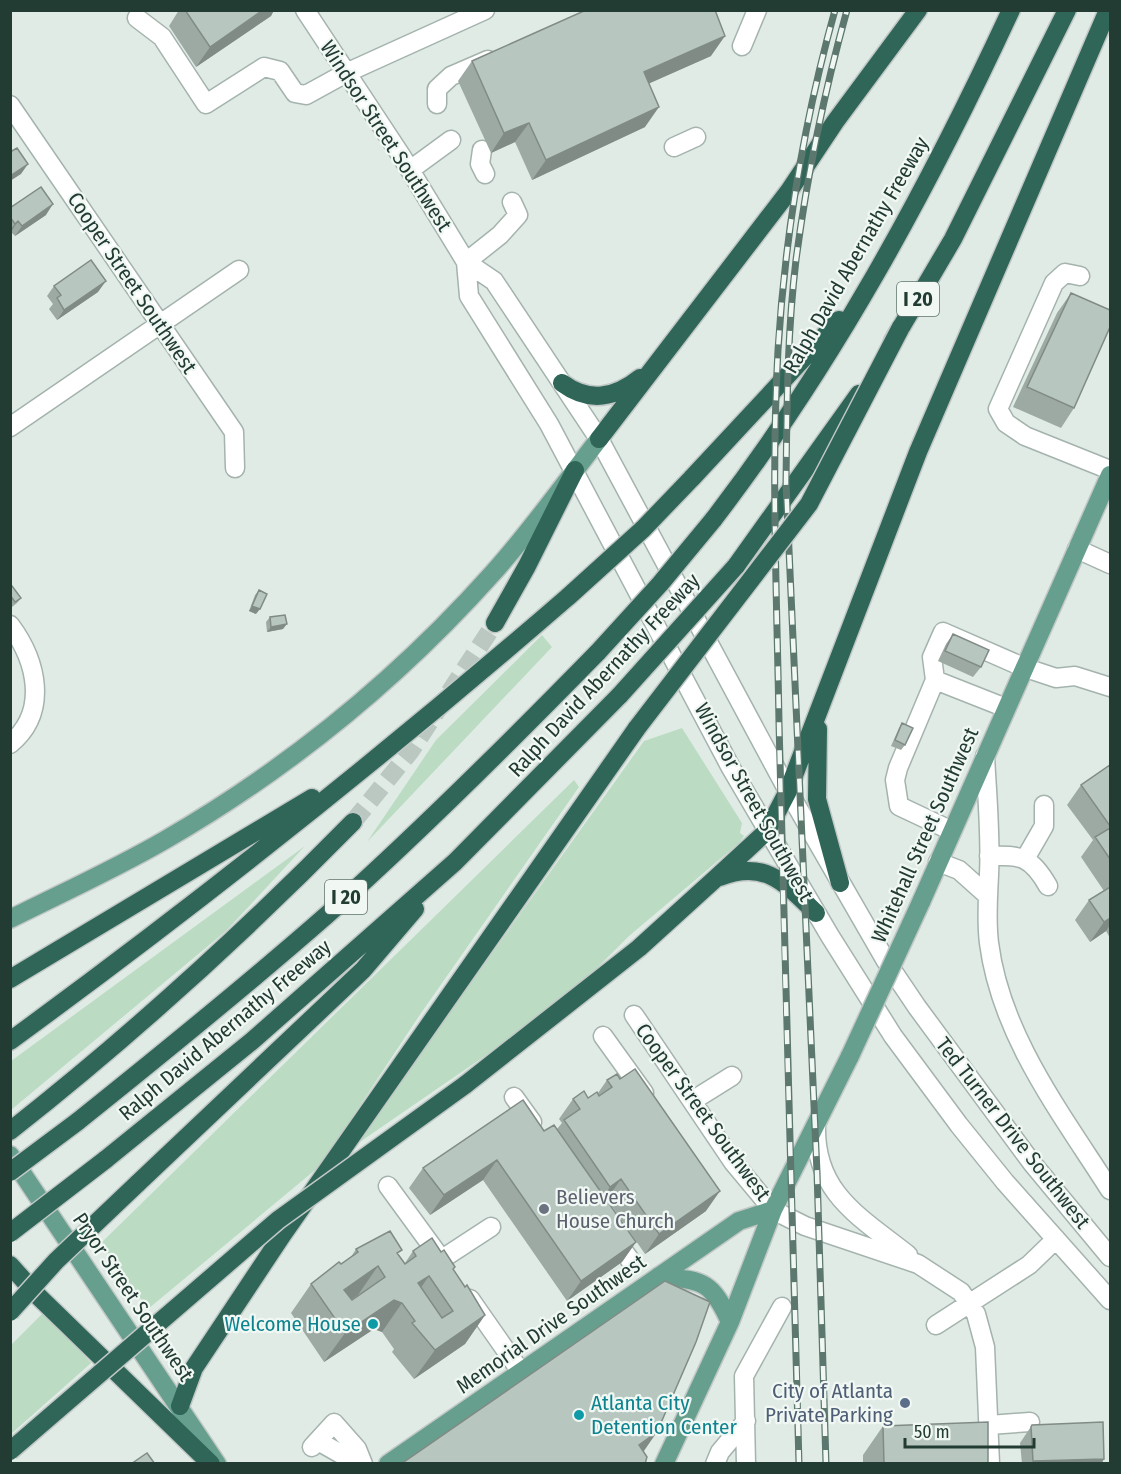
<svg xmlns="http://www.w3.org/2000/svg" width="1121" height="1474" viewBox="0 0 1121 1474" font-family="'Fira Sans Condensed',sans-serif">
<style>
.green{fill:#bbdcc2}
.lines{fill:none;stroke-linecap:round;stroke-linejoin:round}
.highway-tunnel{stroke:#bbc8c2;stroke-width:18;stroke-dasharray:18 9;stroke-linecap:butt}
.minor-casing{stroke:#a4b3ad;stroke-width:21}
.major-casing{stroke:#c1c8c6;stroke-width:21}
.highway-casing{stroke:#c1c8c6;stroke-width:21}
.minor{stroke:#fff;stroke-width:18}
.major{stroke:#679f8e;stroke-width:18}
.highway{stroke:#2f6658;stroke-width:18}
.rail-casing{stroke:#5c776e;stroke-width:7}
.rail{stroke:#f1f8f4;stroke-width:4.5;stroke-dasharray:14;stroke-linecap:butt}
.major-bridge-casing{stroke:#c1c8c6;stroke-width:21;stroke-linecap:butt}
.highway-bridge-casing{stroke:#c1c8c6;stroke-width:21;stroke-linecap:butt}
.major-bridge{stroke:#679f8e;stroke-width:18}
.highway-bridge{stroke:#2f6658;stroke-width:18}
.wall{fill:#9daaa4}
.shaded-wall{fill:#808b86}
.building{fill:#b7c6bf;stroke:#808b86;stroke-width:1.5;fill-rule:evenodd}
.worship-dot{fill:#6b7280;stroke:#f1f8f4;stroke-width:2}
.culture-dot{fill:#0f9aa8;stroke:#f1f8f4;stroke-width:2}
.service-dot{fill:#5c6f8a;stroke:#f1f8f4;stroke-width:2}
.labels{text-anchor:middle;stroke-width:4.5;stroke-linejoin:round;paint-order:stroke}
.shield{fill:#f1f8f4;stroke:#60746d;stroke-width:1.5}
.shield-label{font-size:20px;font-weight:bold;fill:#223b33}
.street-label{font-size:21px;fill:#223b33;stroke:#f1f8f4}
.worship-label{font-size:21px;fill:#5b616d;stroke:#f1f8f4;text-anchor:start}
.culture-label{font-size:21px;fill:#0d838f;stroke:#f1f8f4;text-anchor:end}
.service-label{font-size:21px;fill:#4e5e75;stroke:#f1f8f4;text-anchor:end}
</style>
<rect width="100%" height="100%" fill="#e1ebe6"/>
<!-- green -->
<path class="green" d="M542,635l10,12 -185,195 69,-102z
M682,728l60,95 -2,10 4,3 -5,7 -110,93 -47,47 -87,66 -141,97 290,-405z
M574,780l5,7 -160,229 -99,150 -172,143 -47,-66z
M305,846l-79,85 -215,179v-49z
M45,1311l46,52 -80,71v-89z"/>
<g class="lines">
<!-- highway-tunnel -->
<path class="highway-tunnel" d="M353,822l57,-70 85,-129"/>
<!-- minor casing -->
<g class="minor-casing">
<path id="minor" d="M305,10l97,147 64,105 28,19 105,158 189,352 98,170 31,46 115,156 78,94
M137,18l25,19 44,67 58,-37 16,4 15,22 11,2 40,-22 139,-63
M742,46l15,-36
M437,104v-15l14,-13 37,-16
M10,105l224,327 1,36
M674,147l22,-10
M482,150l-2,14 5,10
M410,170l41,-30
M466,262l3,34 80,128 182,344 99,168 63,100 66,89 46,57 105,118
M466,262l34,-27 18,-20 -6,-13
M1080,276l-15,-3 -11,10 -56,126 8,14 19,13 85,34
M10,427l229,-157
M1077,549l33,15
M10,625c27,36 39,87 0,119
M935,680l71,28
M985,756c2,39 6,79 4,119 -1,23 -3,44 0,68 12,93 72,170 121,247
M952,831l-53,-25 -4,-26 3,-12 37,-88 -3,-23 11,-25 80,35 33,11 19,-2 35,11
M989,856c32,-1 42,0 59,30
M1025,859l19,-33v-21
M938,862l21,8 28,25
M634,1015l99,147 40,48 32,16 113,38 43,28 15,22 9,33 5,117
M603,1036l41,57
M514,1097l18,25
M692,1101l40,-25
M816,1125c-2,68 44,92 92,130
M388,1186l54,74
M612,1235l18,25
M442,1259l49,-32
M470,1299l51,73
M936,1325l93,-60 27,-26
M989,1425l41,-3
M318,1441l30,17 11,2
M312,1447l22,-24 23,26 6,15
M715,1464l5,-12 26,-31
M746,1464l-2,-88 38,-69"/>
</g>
<!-- major casing -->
<g class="major-casing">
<path id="major" d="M921,902l189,-427
M10,919c52,-26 105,-50 155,-79 121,-70 233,-161 327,-266 38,-42 72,-90 107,-135
M10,1155l207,309
M659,1276c44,5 52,4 71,46
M388,1464l351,-243 34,-11
M664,1464l66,-142 43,-112 77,-154"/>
</g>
<!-- highway casing -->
<g class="highway-casing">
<path id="highway" d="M893,341l60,-102 114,-229
M562,383c27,20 53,15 78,-5
M599,439l190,-248 46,-69 83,-112
M692,478l147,-158
M713,520c120,-156 215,-331 298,-510
M736,566l123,-172
M495,623l32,-57 48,-96
M818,729l-1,70 23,84
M720,877c45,-18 65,6 96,36
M10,979l302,-181
M10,1041c193,-141 379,-289 559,-445
M465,1085l174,-137 76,-69 52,-48 21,-40 130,-339 190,-442
M77,1122c85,-68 169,-136 251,-208 94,-84 182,-172 270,-262
M10,1131c122,-96 235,-199 343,-309
M105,1160l147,-119 203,-179 165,-167
M137,1184l226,-214 52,-61
M10,1265l27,30 174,169
M180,1406l14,-38 89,-134 354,-506"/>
</g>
<!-- minor -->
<use href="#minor" class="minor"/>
<!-- major -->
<use href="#major" class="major"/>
<!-- highway -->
<use href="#highway" class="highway"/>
<!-- rail casing -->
<g class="rail-casing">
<path id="rail" d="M799,1464c-6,-247 -15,-494 -20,-741 -2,-124 -8,-249 -1,-373 7,-114 26,-229 57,-340
M826,1464l-9,-292 -31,-689c1,-74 1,-149 10,-223 11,-84 28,-167 51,-250"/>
</g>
<!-- rail -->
<use href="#rail" class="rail"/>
<!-- major-bridge casing -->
<g class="major-bridge-casing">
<path id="major-bridge" d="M850,1056l71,-154"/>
</g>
<!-- highway-bridge casing -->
<g class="highway-bridge-casing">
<path id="highway-bridge" d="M569,596l74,-67 49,-51
M598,652l62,-68 53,-64
M620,695l116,-129
M637,728l172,-224 92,-177
M10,1172l67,-50
M10,1233l95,-73
M10,1312l46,-51 81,-77
M10,1451l268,-231 187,-135"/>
</g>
<!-- major-bridge -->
<use href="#major-bridge" class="major-bridge"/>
<!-- highway-bridge -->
<use href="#highway-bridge" class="highway-bridge"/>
</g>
<!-- wall -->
<path class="wall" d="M179,10h95l-3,6 -75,51 -27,-41z
M711,56l-62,27 -4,44 -113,53 -17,-38 -24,11 -33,-72 14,-20z
M10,208l36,7 -31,21 -4,-4h-1z
M54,286l44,6 -41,28 -8,-11 4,-5 -6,-8z
M1071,293l3,115 -13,20 -48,-21 44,-94z
M10,587l11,11 -4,5 -5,4 -2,-2z
M259,590l-3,24 -7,-3 6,-16z
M270,617l13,12 -16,3 -1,-10z
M953,634l28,33 -8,10 -35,-16 8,-17z
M902,723l3,22 -4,5 -10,-4 8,-18z
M1110,765v173l-4,-7 -16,11 -15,-22 14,-20 15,-9 -23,-34 12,-17 -26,-35 14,-20z
M607,1080l99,131 -61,43 -38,-55 -1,1 30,42 -14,20 -55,39 -84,-121 -53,35 -21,-27 14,-20 121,-37 13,-2 5,-6 -3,-4 14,-20 15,-1 10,-5z
M356,1249l43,6 6,8 8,-12 40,19 32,45 -20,29 -51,35 -22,-27 2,-3 -12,-17 -8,-3 -50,33 -33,-49 20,-29 40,-27z
M1032,1425l72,34 -3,5h-79l-2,-21z
M883,1426l105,38h-125v-9z"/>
<!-- shaded-wall -->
<path class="shaded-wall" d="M263,10h11l-3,6 -75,51 14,-20z
M725,36l-14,20 -81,36 14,-20z
M659,107l-14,20 -113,53 14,-20z
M529,123l-14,19 -24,11 13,-20z
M28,164l-7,10 -11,7v-5z
M53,204l-7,11 -31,21 7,-10z
M18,221l-7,11h-1v-2l5,-6z
M106,281l-8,11 -41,28 7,-10z
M252,606l8,3 -4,5 -7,-3z
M287,624l-4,5 -16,3 4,-5z
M1110,918v7l-4,6 -16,11 14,-20z
M497,1160l-14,20 -53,35 14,-20z
M621,1179l-14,20 -11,8 14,-20z
M720,1191l-14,20 -61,43 14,-20z
M636,1242l-14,20 -55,39 14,-20z
M378,1266l-20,29 -27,18 13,-23z
M429,1276l-20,29 9,-22z
M394,1300l8,3 -20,29 -8,-3 -50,33 21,-29z
M485,1315l-20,29 -51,35 21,-29z
M657,1432l-22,32 4,-19z
M1104,1459l-3,5h-69l1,-3z"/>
<!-- building -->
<path class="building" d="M185,10h78l-53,37z
M586,10h129l10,26 -81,36 15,35 -113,53 -17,-37 -25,10 -32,-72z
M17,148l11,16 -18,12v-24z
M41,187l12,17 -31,22 -4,-5 -3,3 -5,-7v-9z
M91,260l15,21 -42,29 -7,-12 4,-3 -7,-9z
M1071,293l39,17v17l-36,81 -47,-21z
M12,586l9,12 -6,4 -5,-7v-8z
M259,590l8,4 -7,15 -8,-3z
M285,615l2,9 -16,3 -1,-10z
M953,634l36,16 -8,17 -36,-16z
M902,723l11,5 -8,17 -10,-5z
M1110,765v61l-29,-41z
M1110,828v31l-15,-22z
M1110,887v31l-6,4 -15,-22z
M635,1069l85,122 -61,43 -38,-55 -11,8 -46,-67 16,-11 -7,-10 11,-8 4,7 9,-6 2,4 13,-9 -5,-7 10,-6 3,5z
M523,1100l21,31 10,-6 82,117 -55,39 -84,-121 -53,35 -21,-27z
M390,1231l12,19 -5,3 8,11 11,-8 -3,-5 19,-13 9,14 3,-2 11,17 -2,2 12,18 2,-2 18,30 -50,35 -23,-27 3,-2 -13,-18 -8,-3 -49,33 -34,-49 28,-22 2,2 17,-12 -2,-3zM378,1266l7,11 -33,23 -8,-10zM429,1276l24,35 -11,7 -24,-35z
M665,1281l45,21 -14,40 -39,90 -18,13 8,12 -2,7h-241v-2z
M988,1422v42h-104l-1,-38z
M1103,1422l1,37 -71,2 -2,-34 1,-2z
M147,1453l8,11h-24z"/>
<!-- markers -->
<circle class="worship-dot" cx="544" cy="1209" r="6"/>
<g class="culture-dot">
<circle cx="373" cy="1324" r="6"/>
<circle cx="579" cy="1415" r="6"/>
</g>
<circle class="service-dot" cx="905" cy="1403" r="6"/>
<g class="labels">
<!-- shield labels -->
<g class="shield">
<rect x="897" y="282" width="42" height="34" rx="4.5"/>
<rect x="325" y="880" width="42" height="34" rx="4.5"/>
</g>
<g class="shield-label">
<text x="918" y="306">I 20</text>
<text x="346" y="904">I 20</text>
</g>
<!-- street labels -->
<g class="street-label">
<text transform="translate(386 136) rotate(57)" y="7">Windsor Street Southwest</text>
<text transform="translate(856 255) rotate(-60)" y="7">Ralph David Abernathy Freeway</text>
<text transform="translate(132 283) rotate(56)" y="7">Cooper Street Southwest</text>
<text transform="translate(604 675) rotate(-47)" y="7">Ralph David Abernathy Freeway</text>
<text transform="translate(754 802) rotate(61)" y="7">Windsor Street Southwest</text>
<text transform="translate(925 835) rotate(-66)" y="7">Whitehall Street Southwest</text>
<text transform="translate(225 1030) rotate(-40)" y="7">Ralph David Abernathy Freeway</text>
<text transform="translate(703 1112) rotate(54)" y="7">Cooper Street Southwest</text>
<text transform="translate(1013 1133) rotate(52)" y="7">Ted Turner Drive Southwest</text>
<text transform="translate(133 1297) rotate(56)" y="7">Pryor Street Southwest</text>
<text transform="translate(551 1324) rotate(-35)" y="7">Memorial Drive Southwest</text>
</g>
<!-- worship labels -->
<g class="worship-label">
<text x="556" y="1204">Believers<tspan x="556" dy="24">House Church</tspan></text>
</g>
<!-- culture labels -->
<g class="culture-label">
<text x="361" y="1331">Welcome House</text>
<text x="591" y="1410" text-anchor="start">Atlanta City<tspan x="591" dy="24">Detention Center</tspan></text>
</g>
<!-- service labels -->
<g class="service-label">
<text x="893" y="1398">City of Atlanta<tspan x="893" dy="24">Private Parking</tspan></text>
</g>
</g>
<!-- border -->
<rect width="1121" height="1474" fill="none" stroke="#223b33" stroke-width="24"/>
<!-- scale -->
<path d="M905 1438v9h129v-9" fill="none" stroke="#223b33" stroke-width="3"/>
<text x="914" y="1438" font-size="18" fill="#223b33" stroke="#f1f8f4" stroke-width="4.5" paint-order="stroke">50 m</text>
</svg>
